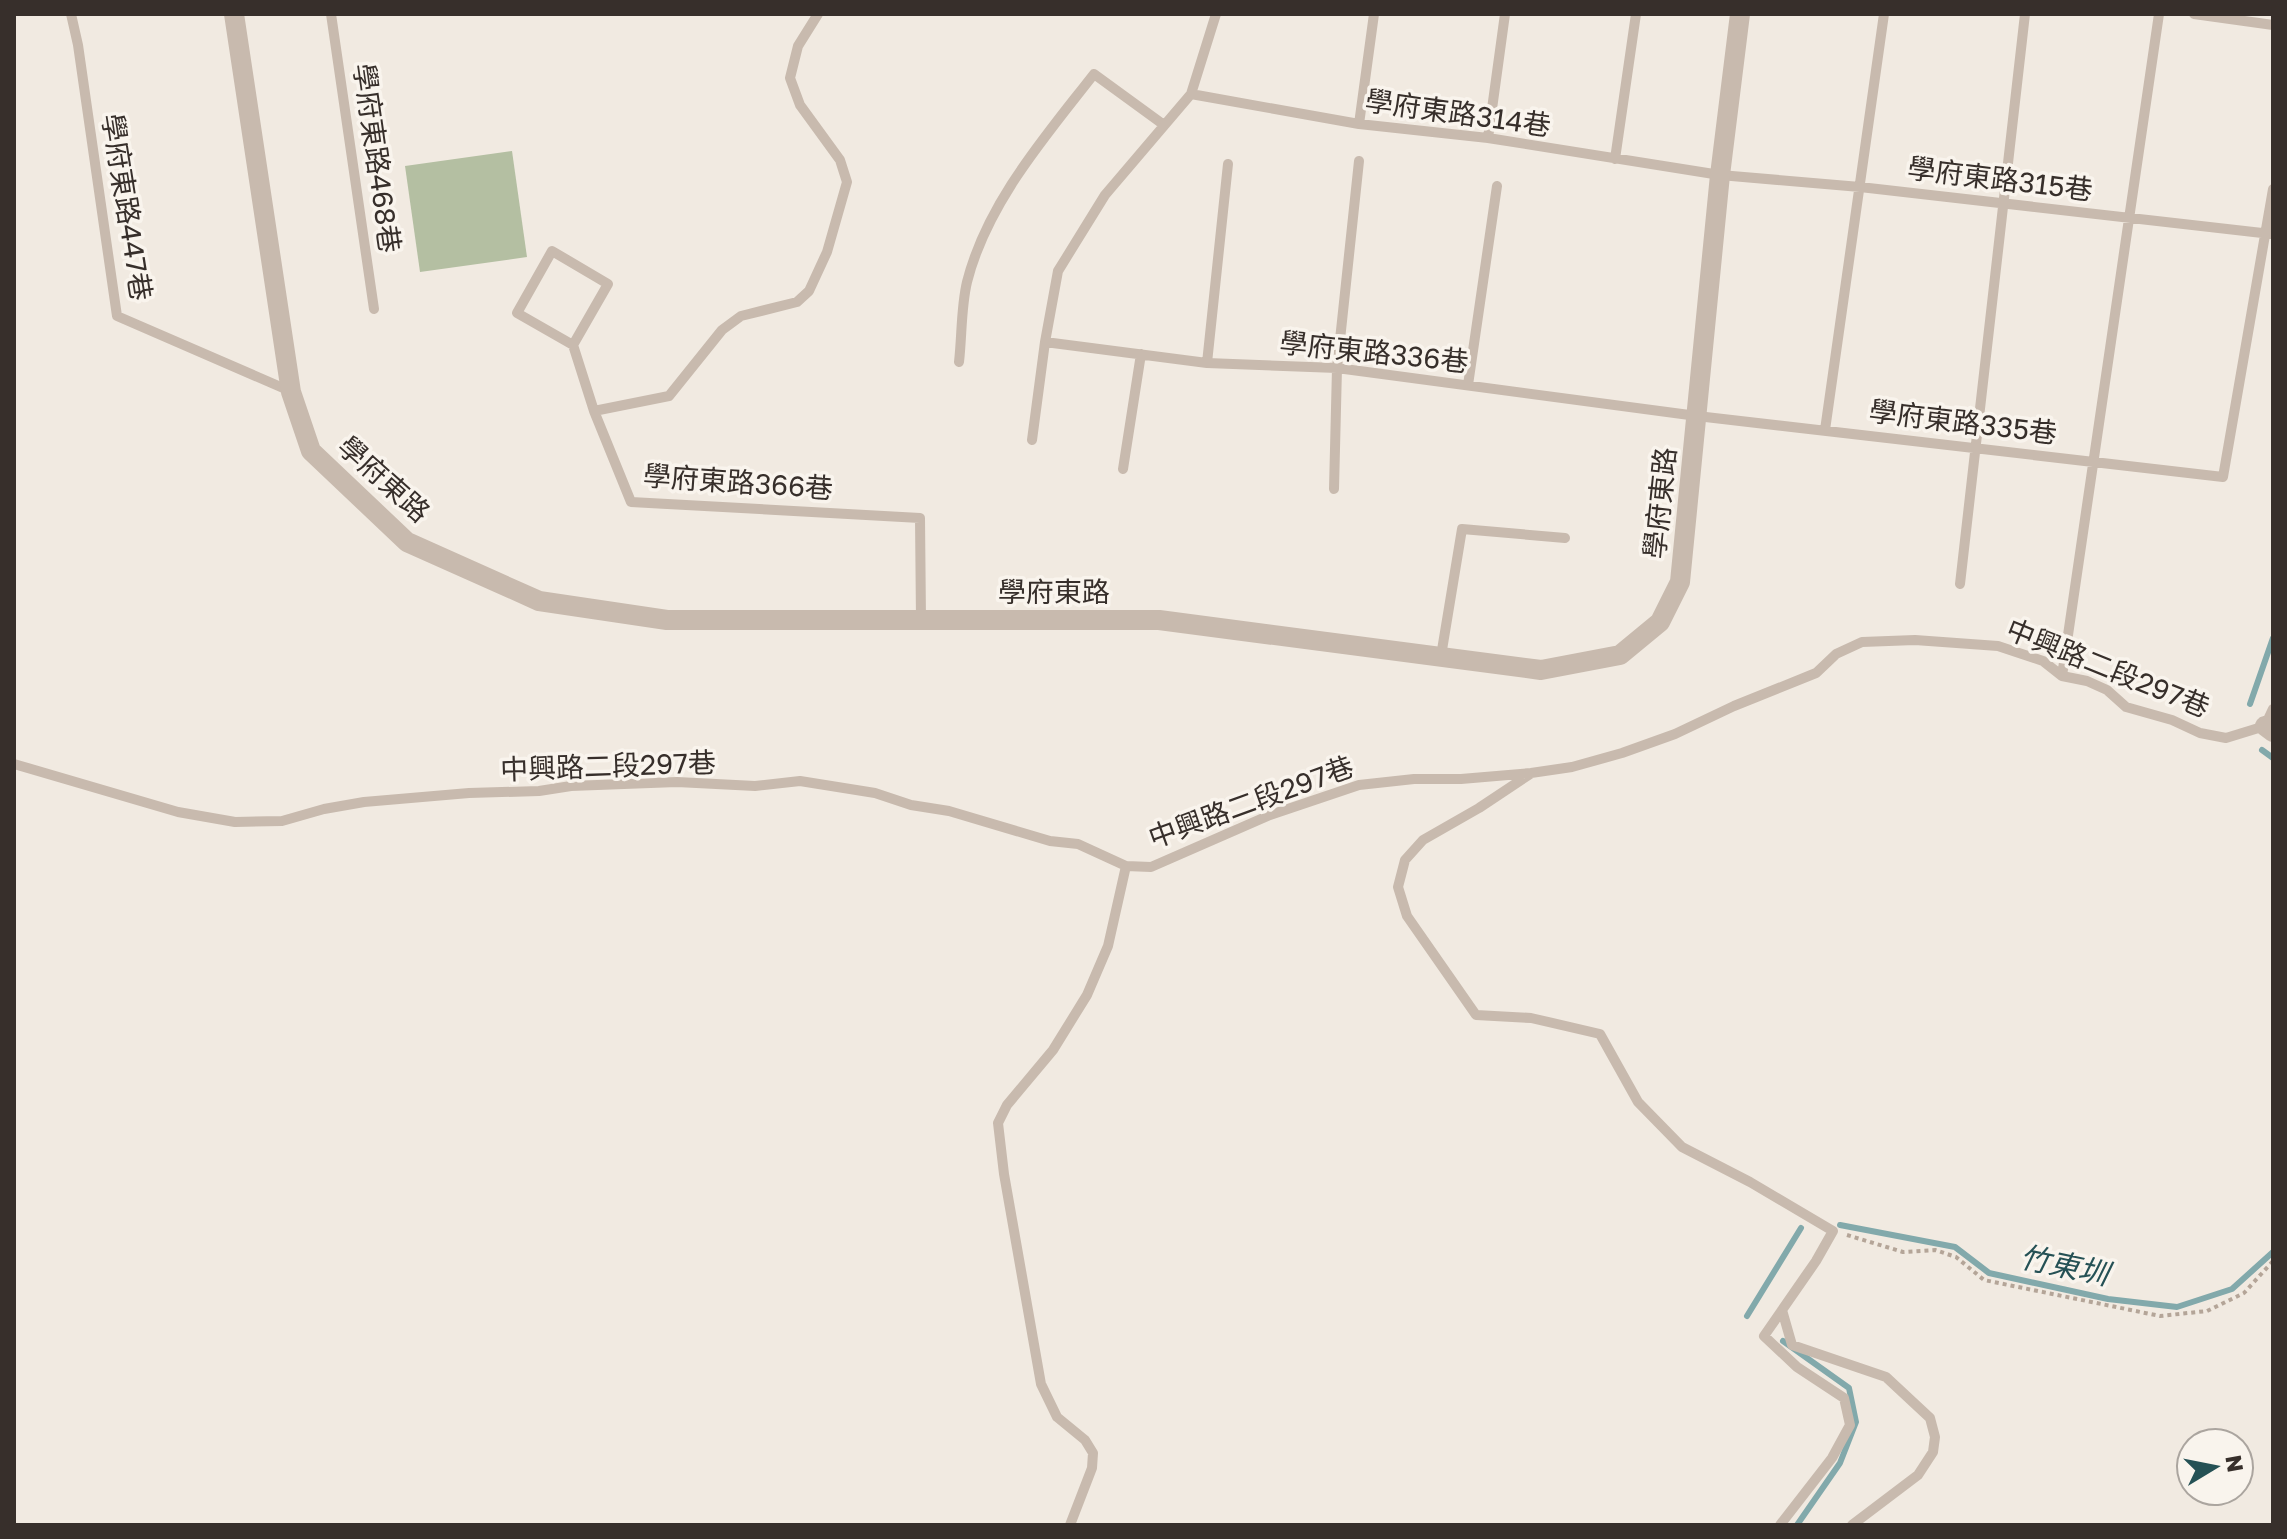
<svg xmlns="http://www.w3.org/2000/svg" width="2287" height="1539" viewBox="0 0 2287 1539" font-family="'Golos Text','Noto Sans TC',sans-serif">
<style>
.green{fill:#b4bfa2}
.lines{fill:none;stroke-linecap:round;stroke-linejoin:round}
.stream{stroke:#82a9ab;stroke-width:6}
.path{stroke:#b4a598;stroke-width:4;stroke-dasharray:4 4;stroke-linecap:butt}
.lane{stroke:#c8baae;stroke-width:10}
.street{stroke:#c8baae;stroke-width:20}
.labels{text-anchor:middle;stroke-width:7;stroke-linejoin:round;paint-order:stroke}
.street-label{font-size:28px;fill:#372f2b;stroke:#f9f4ed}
.water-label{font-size:30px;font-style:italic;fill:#255155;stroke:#f9f4ed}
</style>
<rect width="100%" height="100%" fill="#f1eae1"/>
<!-- green -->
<path class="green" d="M512,151l15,106 -107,15 -15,-106z"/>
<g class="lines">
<!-- stream -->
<path class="stream" d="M2250,704l23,-66
M2262,750l11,8
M1840,1225l115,22 34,26 119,26 69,8 55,-18 41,-37
M1747,1316l54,-88
M1783,1341l66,47 7,34 -16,41 -43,62"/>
<!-- path -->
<path class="path" d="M1847,1235l56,17 32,-2 21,7 28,23 176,36 47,-5 37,-18 29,-32"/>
<!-- lane -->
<path class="lane" d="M71,14l7,31 39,271 173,75
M331,14l43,295
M818,14l-20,32 -8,32 10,27 40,55 7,22 -20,70 -18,39 -12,11 -56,14 -19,14 -53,66 -75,15 37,91 289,16 1,102
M2194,14l79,11
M1191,94l168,30 129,14 232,37 140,12 411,47
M1359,124l15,-110
M1488,138l17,-124
M1615,159l21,-145
M1045,342l162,21 130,5 360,48 526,61 50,-288
M573,345l-56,-32 35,-62 56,33 -35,61 21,66
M959,362c3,-26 2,-55 8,-80 20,-79 78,-145 127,-208l70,51
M1207,363l21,-199
M1468,385l29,-199
M1825,430l59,-416
M1032,440l13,-98 13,-71 47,-76 86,-101 25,-80
M1123,469l18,-115
M1334,489l3,-121 22,-207
M1960,584l65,-570
M1441,656l21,-127 103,9
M2062,676l97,-662
M14,764l164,48 57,10 47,-1 42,-12 40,-7 105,-9 70,-2 32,-5 106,-4 78,4 45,-5 75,12 36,12 38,6 101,30 28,3 48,22 25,1 119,-52 89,-30 55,-6h47l70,-6 41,-6 50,-14 53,-19 59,-28 82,-33 20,-19 26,-12 53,-2 83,6 45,15 19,15 25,5 20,9 19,17 46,13 28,13 26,5 39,-12 8,-17
M1530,774l-51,34 -56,32 -18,20 -7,27 9,29 69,99 55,3 69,16 38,68 44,45 68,35 83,49 -17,30 -52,75 33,31 47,31 6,27 -18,33 -52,67
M1782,1310l10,35 94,32 44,41 5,19 -2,15 -15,23 -66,50
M1070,1525l22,-57 1,-15 -8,-13 -28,-23 -16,-33 -37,-210 -6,-51 9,-18 46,-55 34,-55 21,-49 18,-80"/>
<!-- street -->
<path class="street" d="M234,14l57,378 20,59 96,91 132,59 128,19h492l382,50 79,-15 40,-33 20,-40 40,-407 20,-161
M2265,726l8,6"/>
</g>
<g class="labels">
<!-- street labels -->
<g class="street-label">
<text transform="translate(1458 113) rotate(8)" y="10">學府東路314巷</text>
<text transform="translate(377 158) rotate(82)" y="10">學府東路468巷</text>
<text transform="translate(2000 179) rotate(7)" y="10">學府東路315巷</text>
<text transform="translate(127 207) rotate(81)" y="10">學府東路447巷</text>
<text transform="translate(1374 352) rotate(6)" y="10">學府東路336巷</text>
<text transform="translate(1963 422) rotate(7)" y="10">學府東路335巷</text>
<text transform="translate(384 479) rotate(42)" y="10">學府東路</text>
<text transform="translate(738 482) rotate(4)" y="10">學府東路366巷</text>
<text transform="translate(1660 503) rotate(-84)" y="10">學府東路</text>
<text x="1054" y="602">學府東路</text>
<text transform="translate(2108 668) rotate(22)" y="10">中興路二段297巷</text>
<text transform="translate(608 766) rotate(-2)" y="10">中興路二段297巷</text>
<text transform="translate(1251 802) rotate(-20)" y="10">中興路二段297巷</text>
</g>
<!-- water labels -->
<g class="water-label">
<text transform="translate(2064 1266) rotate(12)" y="10">竹東圳</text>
</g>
</g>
<!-- border -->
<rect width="2287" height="1539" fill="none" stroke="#372f2b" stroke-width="32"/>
<!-- north arrow -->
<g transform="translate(2215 1467) rotate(80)"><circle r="38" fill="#f9f4ed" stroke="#aba59f" stroke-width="2"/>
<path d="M0-6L14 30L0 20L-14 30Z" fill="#255155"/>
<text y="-12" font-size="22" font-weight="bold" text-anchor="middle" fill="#372f2b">N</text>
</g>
</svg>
